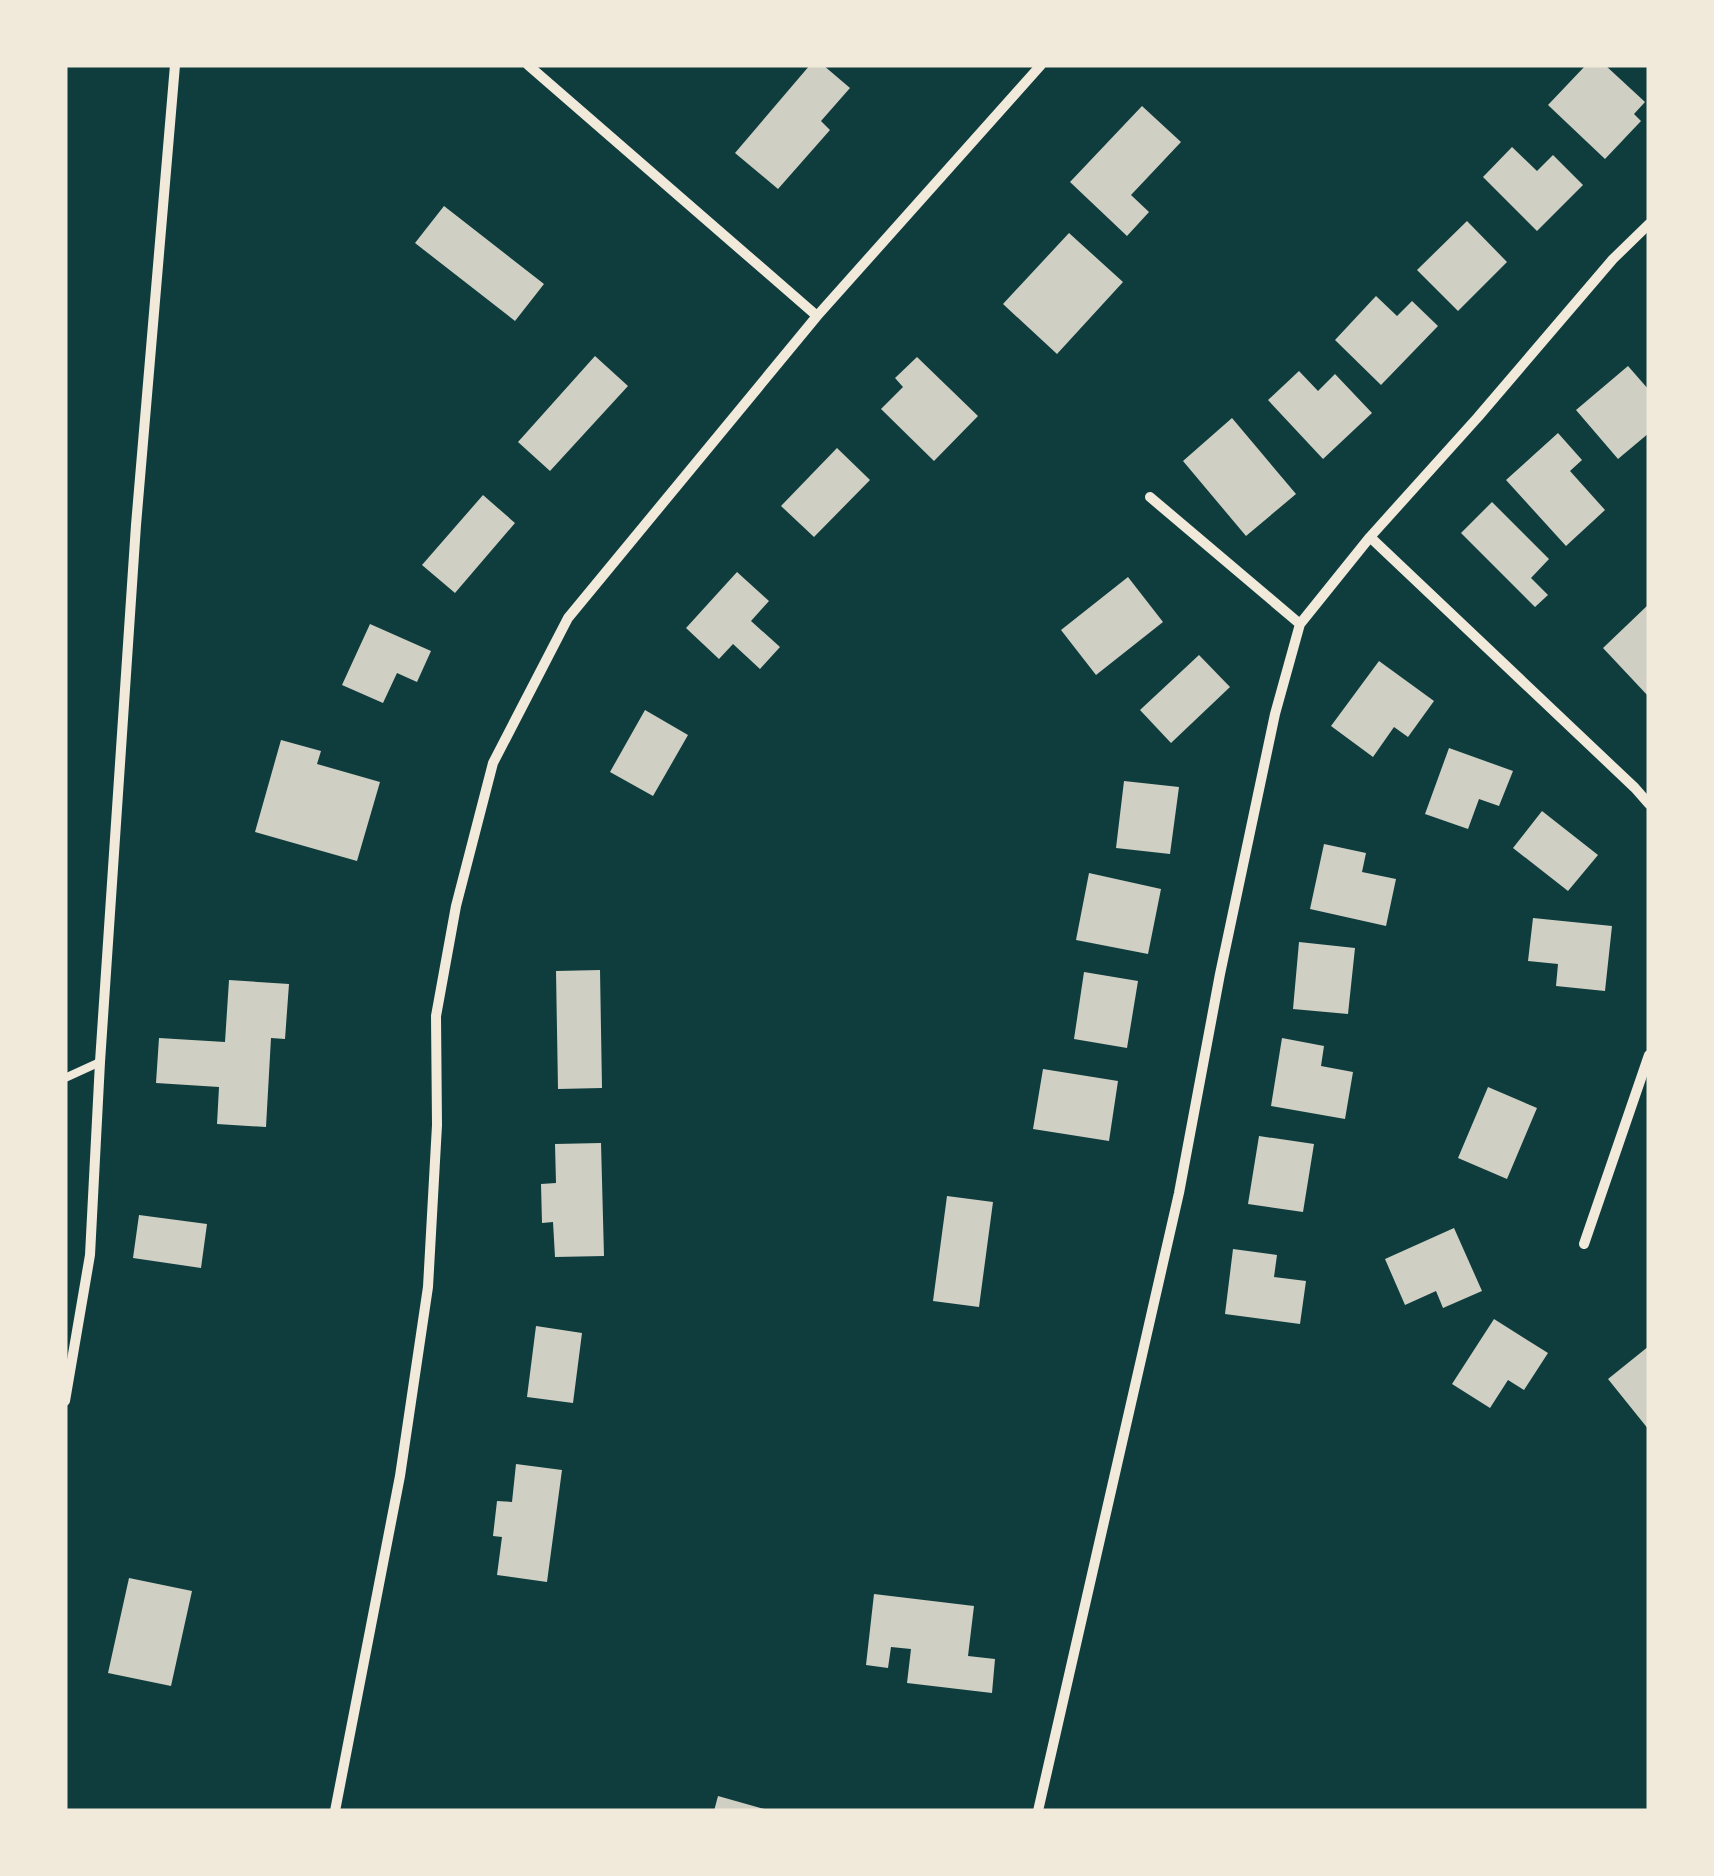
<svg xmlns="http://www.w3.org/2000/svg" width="1714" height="1876" viewBox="0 0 1714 1876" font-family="'Work Sans',sans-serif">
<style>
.building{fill:#cfcfc3}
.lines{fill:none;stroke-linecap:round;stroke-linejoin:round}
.service{stroke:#f1e9da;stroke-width:8}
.minor{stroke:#f1e9da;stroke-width:10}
</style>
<rect width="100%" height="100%" fill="#0f3d3e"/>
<!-- building -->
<path class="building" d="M810,65h13l27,23 -29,33 9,9 -52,59 -43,-36z
M1586,65h19l40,37 -11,12 7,7 -36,38 -57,-54z
M1142,106l39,36 -50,53 18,17 -22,24 -57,-54z
M1512,147l25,24 16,-16 30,30 -46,46 -54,-54z
M444,206l100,78 -29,37 -100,-78z
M1467,221l40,41 -49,49 -41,-41z
M1069,233l54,49 -66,72 -54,-50z
M1376,296l21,20 15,-15 26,25 -57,59 -46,-45z
M595,356l33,30 -78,85 -32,-29z
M917,357l61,59 -44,45 -53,-52 22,-22 -8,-9z
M1628,366l21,24v43l-31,26 -42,-49z
M1299,371l19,20 17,-17 37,39 -49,46 -55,-59z
M1232,418l64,76 -50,42 -63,-75z
M1558,433l24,27 -12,11 35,39 -39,36 -60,-66z
M837,448l33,32 -56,57 -33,-31z
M483,495l32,28 -60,70 -33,-28z
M1492,502l57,57 -18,19 17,17 -13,12 -74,-74z
M737,572l32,29 -18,20 29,26 -20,22 -27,-25 -14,15 -33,-31z
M1128,577l35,45 -67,53 -35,-45z
M1649,604v93l-46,-49z
M370,624l61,27 -14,31 -20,-9 -14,30 -41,-18z
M1199,655l31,32 -59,56 -31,-33z
M1379,661l55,40 -26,36 -14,-10 -21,30 -42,-31z
M645,710l43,25 -35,61 -43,-24z
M281,740l40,11 -4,13 63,18 -23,79 -102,-29z
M1449,748l64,23 -14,35 -20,-7 -11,30 -43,-15z
M1124,781l55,6 -9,67 -54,-6z
M1542,811l56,44 -30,36 -55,-43z
M1324,844l42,9 -4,19 34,7 -10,47 -76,-17z
M1089,873l72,16 -13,65 -72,-14z
M1533,918l79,8 -7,65 -49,-5 2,-22 -30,-3z
M1299,942l56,6 -7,66 -55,-5z
M600,970l2,118 -44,1 -2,-118z
M1084,972l54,9 -11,67 -53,-9z
M229,980l60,4 -4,55 -14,-1 -5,89 -49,-3 2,-37 -63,-4 3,-45 66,4z
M1282,1038l42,8 -3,20 32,6 -8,47 -74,-13z
M1043,1069l75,12 -9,60 -76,-12z
M1488,1087l49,21 -30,71 -49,-21z
M1259,1136l55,8 -11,68 -55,-8z
M601,1143l3,113 -49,1 -2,-35 -11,1 -1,-39 15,-1 -1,-39z
M947,1196l46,6 -14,105 -46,-6z
M139,1215l68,9 -6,44 -68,-10z
M1454,1228l28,63 -39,17 -7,-17 -31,14 -20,-46z
M1233,1249l44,6 -3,22 32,4 -6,43 -75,-10z
M1494,1319l54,34 -24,37 -16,-10 -18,28 -38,-24z
M536,1326l46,7 -9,70 -46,-6z
M1649,1346v84l-41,-51z
M516,1464l46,6 -15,112 -50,-7 5,-38 -9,-1 4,-35 15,1z
M129,1578l63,13 -21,95 -63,-13z
M874,1594l100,12 -6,50 27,3 -3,34 -85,-10 4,-34 -20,-2 -3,21 -22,-3z
M718,1796l50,14v1h-54z"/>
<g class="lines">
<!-- service -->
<path class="service" d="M65,1078l35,-16"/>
<!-- minor -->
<path class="minor" d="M528,65l289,251
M1150,497l150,127
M1370,537l265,251 14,16
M1584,1244l65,-189
M65,1401l25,-146 10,-193 36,-537 39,-460
M335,1811l65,-335 28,-189 9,-162 -1,-109 20,-110 37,-143 75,-145 249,-302 224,-251
M1038,1811l141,-618 41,-219 55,-260 25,-90 70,-87 108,-120 135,-158 36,-35"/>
</g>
<!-- border -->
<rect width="1714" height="1876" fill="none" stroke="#f1e9da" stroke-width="135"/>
</svg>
